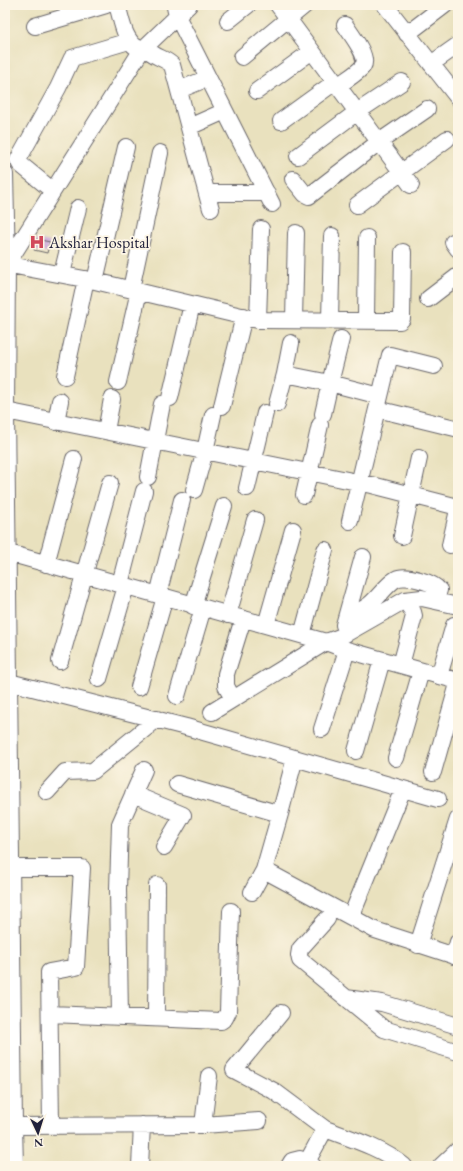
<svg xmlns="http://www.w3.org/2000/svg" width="463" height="1171" viewBox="0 0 463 1171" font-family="'EB Garamond',serif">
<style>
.building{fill:#c39fd7}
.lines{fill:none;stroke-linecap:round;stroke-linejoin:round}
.minor-casing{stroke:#686569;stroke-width:18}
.minor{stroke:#fff;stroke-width:16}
.labels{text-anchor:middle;stroke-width:3.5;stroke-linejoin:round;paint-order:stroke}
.poi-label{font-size:16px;fill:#22223b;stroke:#fcf5e5;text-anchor:start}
</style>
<rect width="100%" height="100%" fill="#fcf5e5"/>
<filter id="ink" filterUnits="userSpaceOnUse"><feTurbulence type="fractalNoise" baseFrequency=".025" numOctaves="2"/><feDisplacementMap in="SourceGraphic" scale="8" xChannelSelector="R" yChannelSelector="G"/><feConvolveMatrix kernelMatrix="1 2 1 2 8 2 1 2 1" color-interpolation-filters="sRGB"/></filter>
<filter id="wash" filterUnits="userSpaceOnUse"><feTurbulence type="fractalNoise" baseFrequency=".012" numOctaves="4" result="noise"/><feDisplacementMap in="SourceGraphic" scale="16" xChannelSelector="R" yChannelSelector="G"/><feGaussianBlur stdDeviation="0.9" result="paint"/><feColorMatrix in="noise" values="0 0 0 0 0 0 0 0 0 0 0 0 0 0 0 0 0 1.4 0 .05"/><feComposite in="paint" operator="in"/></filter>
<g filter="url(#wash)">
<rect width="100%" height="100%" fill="#e9e1be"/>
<g id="blocks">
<!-- building -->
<path class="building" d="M36,239l14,3 -3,11 -13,-3z"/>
</g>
</g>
<g filter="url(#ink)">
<use href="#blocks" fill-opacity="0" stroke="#686569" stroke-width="1"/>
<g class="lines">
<!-- minor casing -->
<g class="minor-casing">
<path id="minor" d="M117,5c5,15 6,33 20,43
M278,5l133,180
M385,5l73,93
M175,7l2,9 95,188
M228,21l20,-16
M35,26l71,-21
M407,34l38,-29
M145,47c9,11 19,10 27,18l39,144
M242,57l63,-52
M431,64l27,-19
M338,86c7,-6 19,-12 25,-20 6,-9 -12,-32 -18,-41
M179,90l29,-12
M257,91l55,-40
M281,121l54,-39
M189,127l36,-16
M298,156l59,-44 45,-30
M5,174l2,90 -1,147 8,715 1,40
M293,179l12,15 4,2 70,-54 48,-33
M53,191l-33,-27 -2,-4 40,-72 14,-30 57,-17
M207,193h60
M357,205l90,-66
M453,242l5,7
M5,264l90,17 163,39 142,1 2,-2 1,-67
M7,264l134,-213 48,-46
M62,274l16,-66
M95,281l31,-134
M131,289l29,-136
M428,299l30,-23
M258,320l3,-91
M294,320l2,-87
M330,320l2,-84
M366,320l1,-82
M285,374l6,-31
M65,376l21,-97
M118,382l21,-91
M170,398l22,-94
M277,404l8,-30 45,9 11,-44
M222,406l22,-90
M377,409l78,19
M6,411l366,74 86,22
M323,414l7,-31 50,13
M56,422l4,-21
M106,431l6,-32
M148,477l14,-73
M247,488l18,-75
M194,490l11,-39 8,-36
M304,495l16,-70
M350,521l40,-166 44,11
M402,536l17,-78
M450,545l8,-35
M5,552l321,90 14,-5 65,-37 17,-2 36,8
M46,564l28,-105
M120,584l24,-93
M158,595l24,-95
M193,606l31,-100
M228,615l27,-95
M346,619c7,-4 16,-9 23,-14 10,-8 17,-20 27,-26 9,-5 37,3 43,11l-3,10
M266,625l27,-95
M344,625l19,-68
M302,635l23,-85
M60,661l50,-178
M401,665l13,-49 -1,-4 -8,-12
M439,676l15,-51
M99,679l27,-93
M9,682l177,45 252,72
M139,687l26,-90
M177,696l26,-88
M233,699l-7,-13v-12l17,-55
M212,712l114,-70 21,8 111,31
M322,729l25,-79
M356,751l26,-91
M295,758l-15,56 -16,56 87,47
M396,758l25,-87
M433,772l25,-88
M177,784l103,30
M403,789l-52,128 24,13 83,27
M47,792l18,-20 28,-1 64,-52
M133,794l50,21 -19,32
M11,868h71l-6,99 -27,5 2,153
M252,892l12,-22
M327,919l-27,30 -1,6 1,5 84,69 74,23
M418,945l40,-126
M454,956l4,-14
M346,998l36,5 76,23
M281,1013l-47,57 40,21 51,38 -18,33 6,4
M50,1014l171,7 4,-3 3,-6 3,-101
M120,1017l-2,-128 2,-65 24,-54
M156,1018l1,-133
M203,1125l6,-49
M14,1126l189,-1 56,-4
M325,1129c27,10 57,19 79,37
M140,1166l2,-41
M289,1166l3,-5 8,-2 7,3
M441,1166l17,-16"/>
</g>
<!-- minor -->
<use href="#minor" class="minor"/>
</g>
</g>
<!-- icons -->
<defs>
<g id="hospital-bare" transform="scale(1.2)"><path d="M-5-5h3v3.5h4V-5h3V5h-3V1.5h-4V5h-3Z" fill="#d1495b" stroke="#fcf5e5" stroke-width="2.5" paint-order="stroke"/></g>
</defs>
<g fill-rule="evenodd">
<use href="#hospital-bare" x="37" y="242"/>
</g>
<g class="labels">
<!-- poi labels -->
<g class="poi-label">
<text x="49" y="248">Akshar Hospital</text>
</g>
</g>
<!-- margin -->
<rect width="463" height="1171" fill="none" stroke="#fcf5e5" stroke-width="20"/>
<!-- north arrow -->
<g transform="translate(38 1133) rotate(176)" stroke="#fcf5e5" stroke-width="3" paint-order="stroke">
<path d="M0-3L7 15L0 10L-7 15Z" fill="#22223b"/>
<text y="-6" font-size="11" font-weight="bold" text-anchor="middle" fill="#22223b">N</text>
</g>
</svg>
